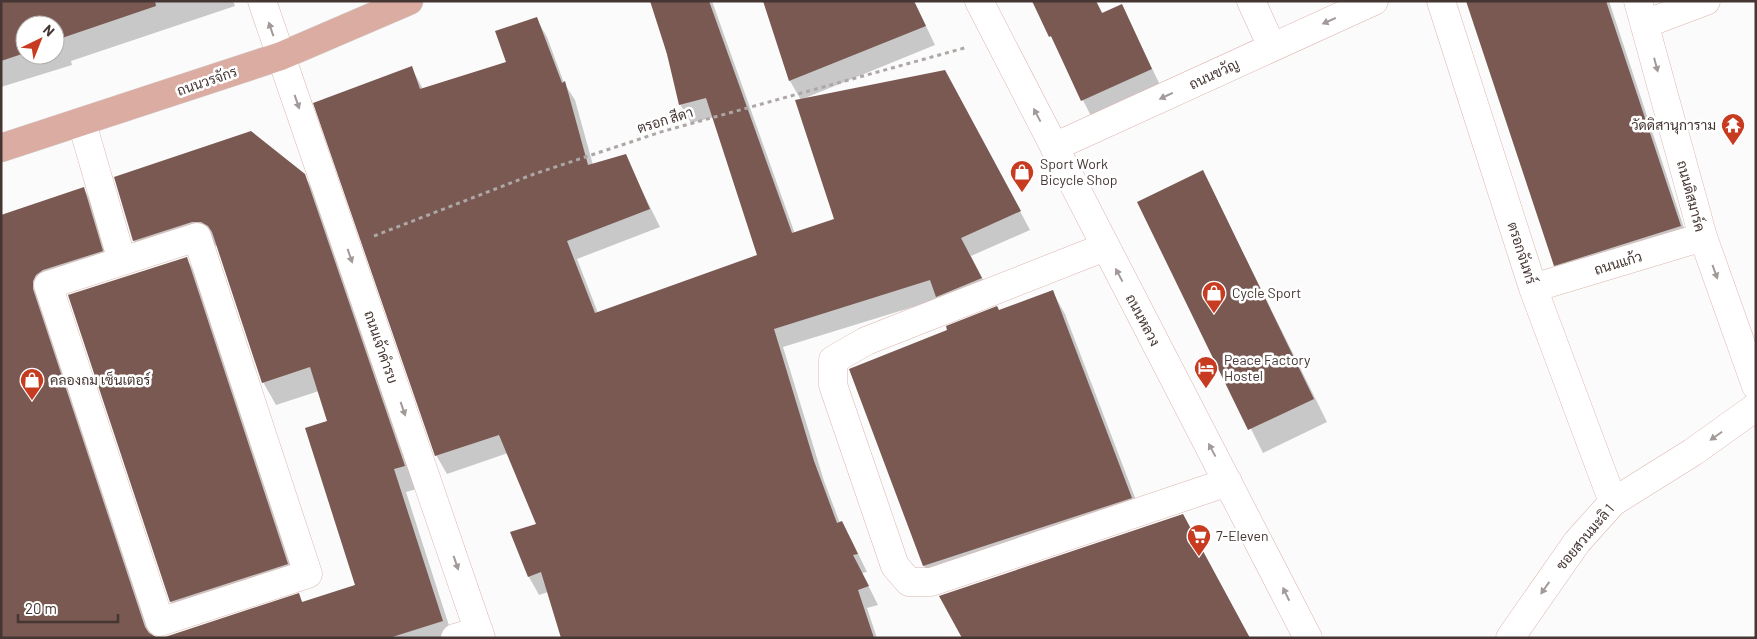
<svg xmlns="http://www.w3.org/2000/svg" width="1757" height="639" viewBox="0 0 1757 639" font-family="Barlow,Sarabun,sans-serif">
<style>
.shadow{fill:#0003;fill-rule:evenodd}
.building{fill:#795952}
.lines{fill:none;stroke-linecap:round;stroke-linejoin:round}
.minor-casing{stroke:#dbb6ae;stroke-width:29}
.major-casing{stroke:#dad7d6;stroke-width:29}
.path{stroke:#ada7a5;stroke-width:3;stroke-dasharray:4 4;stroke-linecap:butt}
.minor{stroke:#fff;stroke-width:28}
.major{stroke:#dbaca2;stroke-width:28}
.oneway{fill:#a29a99}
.labels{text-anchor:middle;stroke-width:5;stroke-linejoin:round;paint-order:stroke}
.street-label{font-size:14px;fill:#453633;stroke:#fff}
.poi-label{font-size:14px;fill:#453633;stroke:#fff;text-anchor:start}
</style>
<rect width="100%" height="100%" fill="#fbfbfb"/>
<!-- shadow -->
<path class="shadow" d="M1,1h232l2,5 -164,55 1,4 -71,22zM25,25h30v30h-30z
M653,1h59l83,233 40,-14 -34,-120 -11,-19 -26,-80h150l21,44 -130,53 150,-8 75,140 -59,26 21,41 -53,2 -156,48 41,134 16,42h2l10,18 15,31 -5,1 16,32 -11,3 10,30h-314l-15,-46 -9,3 -10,-18 -18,-44 27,-8 -30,-72 -61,21 -11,-19 -25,-388 12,22 85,-27 28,-44 11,19 17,46 11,17 18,65 32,-9 35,71 -83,32 21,54 160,-57 -44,-139 -23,6 -11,-19z
M1033,1h63l7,13 19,-8 39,81 -69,31z
M1467,1h142l79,239 -126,38 -7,-13z
M1203,172l124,250 -64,31 -124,-250z
M304,175l14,24 99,290 -11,3 47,146h-287l132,-43 5,8 54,-18 -28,-163 -10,-31 -43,14 -13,-23 -45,-136 -12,-1 -59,19 -13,-23 -18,-63z
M84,189l13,23 18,62 -59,19 -10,20 107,324 -152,1v-421z
M186,258l14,23 100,306 -116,38 -13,-23 -102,-306z
M1052,291l13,23 79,207 -207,68 -13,-23 -74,-196z"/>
<!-- building -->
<path class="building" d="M1,1h154l1,5 -97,33 1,4 -5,1v-19h-30v28l-24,8z
M650,1h59l83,232 42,-14 -39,-119 150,-30 76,141 -60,27 21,40 -46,19 -6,-17 -156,49 40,132 23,62 5,-2 16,33 -5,1 16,31 -11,4 16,48h-313l-20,-66 -13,5 -18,-45 26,-8 -37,-89 -64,21 -122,-353 99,-37 8,23 86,-27 -11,-31 42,-14 25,66 3,-2 23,84 38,-11 24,55 -83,32 28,72 162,-58 -51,-157 -27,7 -12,-51z
M763,1h151l12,25 -137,55z
M1032,1h64l6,12 20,-9 30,65 -71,32 -30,-65 -2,1z
M1466,1h140l75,225 -127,40z
M251,131l54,43 100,292 -11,3 49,152 -54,17h-388v-423l83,-28 19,64 -60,19 -7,5 -3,6v8l112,338 4,6 7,4h9l134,-44 3,9 53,-17 -50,-157 22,-7 -17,-54 -48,16 -50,-151 -4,-6 -7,-4h-9l-59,19 -19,-64z
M1203,170l111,229 -66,31 -111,-228z
M187,257l101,307 -118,38 -102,-307z
M1053,290l79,208 -209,68 -74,-197 98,-39 -1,-4 51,-20 2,4z
M1183,514l67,124h-288l-23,-42z"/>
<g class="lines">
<!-- minor casing -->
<g class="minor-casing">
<path id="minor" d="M262,1l219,637
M979,1l329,637
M1251,1l21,46
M1441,1l92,287 80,214
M1638,1l65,236 53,149
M1645,24l61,-23
M82,123l40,138
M1054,147l320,-146
M197,237l111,337 -148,48 -112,-337z
M1105,247l-239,94 -33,19v25l62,181 14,16h22l297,-100
M1533,288l170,-51
M455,638l24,-7
M1510,638l67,-96 36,-40 80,-50 63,-45"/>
</g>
<!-- major casing -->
<g class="major-casing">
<path id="major" d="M1,148l280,-92 128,-55"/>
</g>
<!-- path -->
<path class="path" d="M374,236l160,-62 130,-43 304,-84"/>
<!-- minor -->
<use href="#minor" class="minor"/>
<!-- major -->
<use href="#major" class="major"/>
</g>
<!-- one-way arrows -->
<defs><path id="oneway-solid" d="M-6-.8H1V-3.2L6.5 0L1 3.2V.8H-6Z" transform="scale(1.25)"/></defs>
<g class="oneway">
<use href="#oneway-solid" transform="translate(1329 21) rotate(156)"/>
<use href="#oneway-solid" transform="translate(271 29) rotate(-109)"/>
<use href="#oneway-solid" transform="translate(1656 65) rotate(75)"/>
<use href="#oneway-solid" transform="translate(1166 96) rotate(155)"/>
<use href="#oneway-solid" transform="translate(297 102) rotate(71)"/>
<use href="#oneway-solid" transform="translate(1037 115) rotate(-118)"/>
<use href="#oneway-solid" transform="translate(350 256) rotate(71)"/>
<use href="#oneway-solid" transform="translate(1715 272) rotate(70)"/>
<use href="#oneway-solid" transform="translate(1119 275) rotate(-118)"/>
<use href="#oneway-solid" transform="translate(403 409) rotate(71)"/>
<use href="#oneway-solid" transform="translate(1716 436) rotate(145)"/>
<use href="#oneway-solid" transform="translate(1212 450) rotate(-118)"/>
<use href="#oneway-solid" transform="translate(456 563) rotate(71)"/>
<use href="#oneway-solid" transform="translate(1545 588) rotate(125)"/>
<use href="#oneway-solid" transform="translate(1286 594) rotate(-116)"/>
</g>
<!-- icons -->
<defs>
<g id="temple-pin" transform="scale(1.25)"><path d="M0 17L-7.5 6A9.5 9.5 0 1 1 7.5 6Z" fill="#c73c21" stroke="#fff"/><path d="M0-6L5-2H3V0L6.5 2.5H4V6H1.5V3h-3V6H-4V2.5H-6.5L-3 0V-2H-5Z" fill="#fff"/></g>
<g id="shop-pin" transform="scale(1.25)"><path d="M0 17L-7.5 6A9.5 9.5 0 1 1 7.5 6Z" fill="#c73c21" stroke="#fff"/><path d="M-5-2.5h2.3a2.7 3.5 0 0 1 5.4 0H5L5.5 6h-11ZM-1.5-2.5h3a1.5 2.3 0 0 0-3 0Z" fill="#fff"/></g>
<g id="hotel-pin" transform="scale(1.25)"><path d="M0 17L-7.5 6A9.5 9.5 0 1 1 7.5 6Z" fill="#c73c21" stroke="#fff"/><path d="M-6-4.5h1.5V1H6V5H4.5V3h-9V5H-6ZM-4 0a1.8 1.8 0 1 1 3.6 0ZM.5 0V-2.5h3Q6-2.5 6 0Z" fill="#fff"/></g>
<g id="supermarket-pin" transform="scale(1.25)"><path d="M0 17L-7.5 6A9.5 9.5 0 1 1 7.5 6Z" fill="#c73c21" stroke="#fff"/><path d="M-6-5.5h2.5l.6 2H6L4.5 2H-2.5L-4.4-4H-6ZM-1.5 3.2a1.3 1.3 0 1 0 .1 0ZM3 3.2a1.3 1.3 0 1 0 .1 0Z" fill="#fff"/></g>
</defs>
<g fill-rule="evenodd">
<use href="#temple-pin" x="1733" y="125"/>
<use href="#shop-pin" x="1022" y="172"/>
<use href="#shop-pin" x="1214" y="293"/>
<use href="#hotel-pin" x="1206" y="368"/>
<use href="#shop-pin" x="32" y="380"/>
<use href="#supermarket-pin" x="1199" y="536"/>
</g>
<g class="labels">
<!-- street labels -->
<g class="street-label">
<text transform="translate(1214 74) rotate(-25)" y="5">ถนนขวัญ</text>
<text transform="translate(207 81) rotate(-19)" y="5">ถนนวรจักร</text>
<text transform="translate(665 120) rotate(-17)" y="5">ตรอก สีดา</text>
<text transform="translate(1691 196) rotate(75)" y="5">ถนนดิสมาร์ค</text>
<text transform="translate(1522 253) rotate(72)" y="5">ตรอกจันทร์</text>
<text transform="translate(1618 263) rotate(-17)" y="5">ถนนแก้ว</text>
<text transform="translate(1143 320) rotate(62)" y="5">ถนนหลวง</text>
<text transform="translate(381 347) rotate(71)" y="5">ถนนเจ้าคำรบ</text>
<text transform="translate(1585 537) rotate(-50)" y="5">ซอยสวนมะลิ 1</text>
</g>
<!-- poi labels -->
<g class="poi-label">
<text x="1716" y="130" text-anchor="end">วัดดิสานุการาม</text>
<text x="1040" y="169">Sport Work<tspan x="1040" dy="16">Bicycle Shop</tspan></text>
<text x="1232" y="298">Cycle Sport</text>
<text x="1224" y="365">Peace Factory<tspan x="1224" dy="16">Hostel</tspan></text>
<text x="50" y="385">คลองถม เซ็นเตอร์</text>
<text x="1216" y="541">7-Eleven</text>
</g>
</g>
<!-- border -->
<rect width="1757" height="639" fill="none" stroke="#453633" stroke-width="5"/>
<!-- north arrow -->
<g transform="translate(40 40) rotate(43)"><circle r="24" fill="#ffffff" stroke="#b5afad"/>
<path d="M0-4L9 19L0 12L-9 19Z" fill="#c73c21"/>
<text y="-8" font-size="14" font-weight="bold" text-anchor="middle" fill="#453633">N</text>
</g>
<!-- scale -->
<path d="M18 614v8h100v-8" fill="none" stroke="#453633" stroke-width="2.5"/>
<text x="25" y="614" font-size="15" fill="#453633" stroke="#ffffff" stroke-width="4" paint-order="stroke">20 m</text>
</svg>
